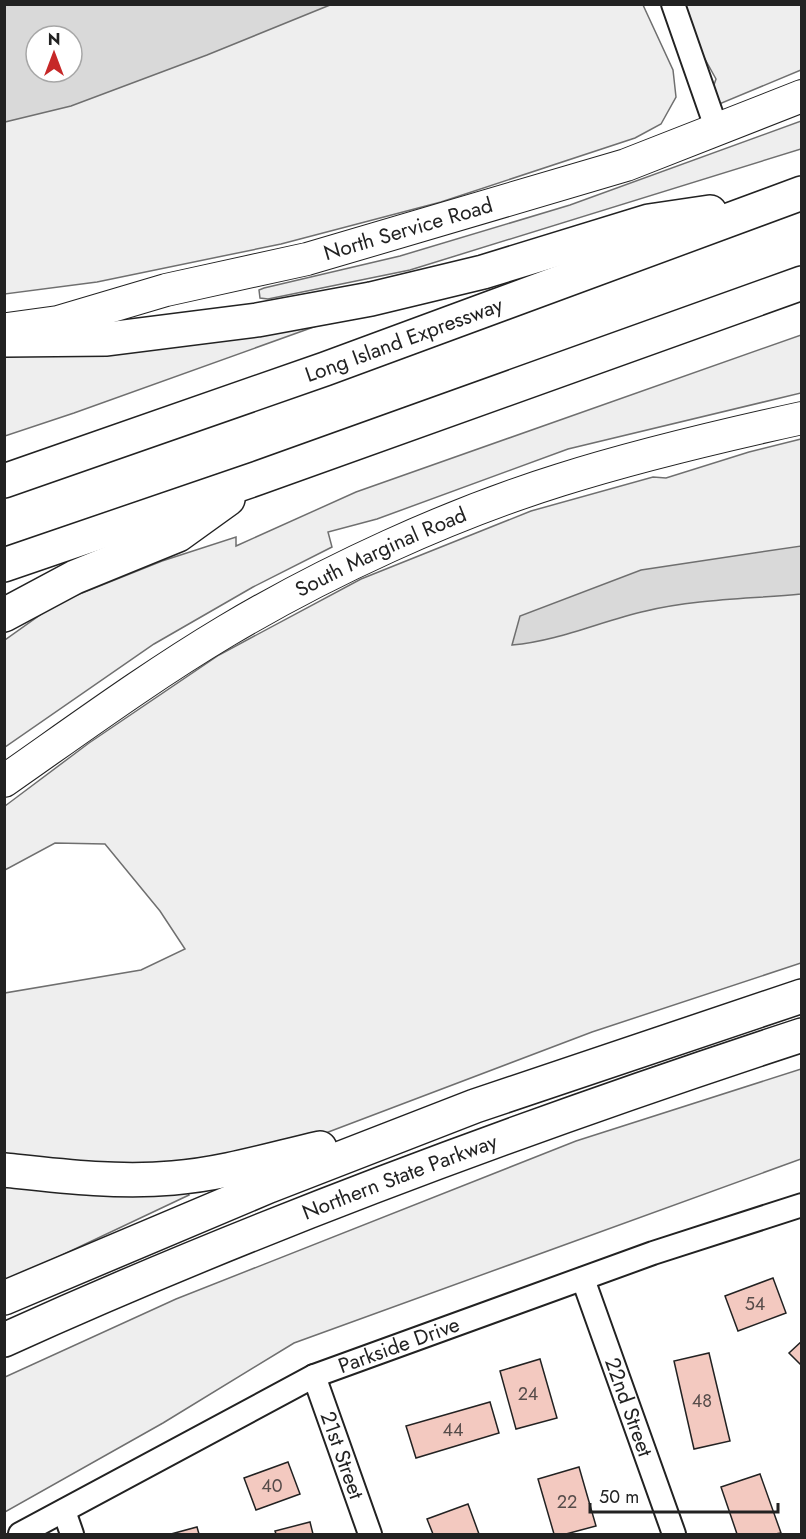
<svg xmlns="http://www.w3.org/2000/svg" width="806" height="1539" viewBox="0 0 806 1539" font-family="Jost,sans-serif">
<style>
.green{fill:#eee;stroke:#6f6f6f;stroke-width:1.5;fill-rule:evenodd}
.water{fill:#d9d9d9;stroke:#6f6f6f;stroke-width:1.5;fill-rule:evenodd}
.building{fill:#f3c9c0;stroke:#222;stroke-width:1.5}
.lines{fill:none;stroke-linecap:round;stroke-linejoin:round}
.minor-casing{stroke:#222;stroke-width:26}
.secondary-casing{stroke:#222;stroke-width:34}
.motorway-casing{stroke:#222;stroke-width:36}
.minor{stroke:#fff;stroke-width:22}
.secondary{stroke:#fff;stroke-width:32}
.motorway{stroke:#fff;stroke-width:33}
.labels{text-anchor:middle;stroke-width:4.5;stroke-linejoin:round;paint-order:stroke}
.number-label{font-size:18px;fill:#564c4a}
.street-label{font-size:21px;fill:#222;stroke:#fff}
</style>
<rect width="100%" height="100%" fill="#fff"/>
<!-- green -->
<path class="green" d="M4,5h639l30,65 3,27 -15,27 -26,14 -194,64 -160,42 -184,38 -92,12zM36,36h36v36h-36z
M675,5h126v65l-96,40 11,-31z
M801,121v28l-391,121 -142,29 -8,-1 -1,-8 5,-2 136,-32 170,-51z
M322,324l-248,89 -69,23v-79l88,-5z
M801,335v58l-233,56 -191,70 -49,13 4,15 -79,40 -99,57 -149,103v-107l52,-37 105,-42 74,-24v9l120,-54z
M801,439v524l-209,69 -319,121 -101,17 -167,-9v-168l136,-23 44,-21 -25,-38 -55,-67 -50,-1 -50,27v-64l84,-63 130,-88 142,-76 170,-68 122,-34 13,1 83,-26z
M801,1069v90l-507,184 -131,80 -158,89v-135l171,-78 400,-158z
M4,1180l182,7 3,8 -184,87z"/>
<!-- water -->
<path class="water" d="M4,5l1,-1 325,1 -123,50 -136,51 -66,16zM36,36h36v36h-36z
M801,546v48c-51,5 -105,5 -155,17 -45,10 -87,30 -134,34l8,-29 121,-46z"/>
<!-- building -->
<path class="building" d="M773,1278l13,35 -48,18 -13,-35z
M802,1341v25l-13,-13z
M709,1353l21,88 -36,8 -20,-88z
M540,1359l17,59 -41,11 -16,-58z
M490,1402l9,31 -83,25 -10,-32z
M288,1462l12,32 -44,16 -12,-32z
M579,1467l17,59 -30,8h-12l-16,-55z
M760,1474l21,59 -6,1h-38l-16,-47z
M468,1504l11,30h-46l-6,-15z
M310,1522l3,12h-37l-1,-3z
M197,1527l2,7h-28z"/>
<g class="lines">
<!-- minor casing -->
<g class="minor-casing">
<g id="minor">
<path d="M673,4l44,126"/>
<path id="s1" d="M583,1279l91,255"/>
<path id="s2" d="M314,1376l56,158"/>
<path d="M64,1511l8,23"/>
<path id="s3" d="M20,1534l294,-158 339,-123 149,-48"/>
</g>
</g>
<!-- secondary casing -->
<g class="secondary-casing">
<g id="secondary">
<path id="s4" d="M7,329l51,-7 108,-32 141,-31 319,-94 176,-69"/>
<path id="s5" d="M4,781c73,-51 145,-104 222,-150 101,-60 222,-116 334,-151 79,-25 160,-44 242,-62"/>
</g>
</g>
<!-- motorway casing -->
<g class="motorway-casing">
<g id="motorway">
<path d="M4,340l103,-1 150,-19 114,-21 112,-27 166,-51 61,-9"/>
<path id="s6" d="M4,481l321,-112 477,-176"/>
<path d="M4,565l254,-87 544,-195"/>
<path d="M4,615l71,-38 103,-42 50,-36"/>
<path d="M4,1170c56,6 113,13 169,8 50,-4 99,-19 147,-30"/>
<path d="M4,1298l265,-112 206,-80 327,-110"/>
<path id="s7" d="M4,1340c260,-118 527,-216 798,-305"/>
</g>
</g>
<!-- minor -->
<use href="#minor" class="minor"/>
<!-- secondary -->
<use href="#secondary" class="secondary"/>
<!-- motorway -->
<use href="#motorway" class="motorway"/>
</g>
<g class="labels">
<!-- number labels -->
<g class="number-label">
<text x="755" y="1310">54</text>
<text x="528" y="1400">24</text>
<text x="702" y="1407">48</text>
<text x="453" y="1436">44</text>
<text x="272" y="1492">40</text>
<text x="567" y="1508">22</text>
</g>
<!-- street labels -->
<g class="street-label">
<text dy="7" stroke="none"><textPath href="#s4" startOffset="414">North Service Road</textPath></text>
<text dy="7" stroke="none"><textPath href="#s6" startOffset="424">Long Island Expressway</textPath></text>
<text dy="7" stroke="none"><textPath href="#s5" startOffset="442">South Marginal Road</textPath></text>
<text dy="7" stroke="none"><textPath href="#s7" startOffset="428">Northern State Parkway</textPath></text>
<text dy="7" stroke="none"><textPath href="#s3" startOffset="424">Parkside Drive</textPath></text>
<text dy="7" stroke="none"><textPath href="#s1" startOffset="136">22nd Street</textPath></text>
<text dy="7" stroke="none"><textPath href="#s2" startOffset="84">21st Street</textPath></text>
</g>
</g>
<!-- border -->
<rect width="806" height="1539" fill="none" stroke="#222222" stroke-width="12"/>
<!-- north arrow -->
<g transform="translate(54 54)"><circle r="28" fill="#ffffff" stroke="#a7a7a7" stroke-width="1.5"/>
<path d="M0-4.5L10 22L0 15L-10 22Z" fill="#c62828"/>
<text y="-9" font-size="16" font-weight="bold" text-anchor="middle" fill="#222222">N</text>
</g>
<!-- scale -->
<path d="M590 1503v9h188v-9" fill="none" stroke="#222222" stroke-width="3"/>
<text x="599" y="1503" font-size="18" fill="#222222" stroke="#ffffff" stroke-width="4.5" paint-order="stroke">50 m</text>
</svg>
